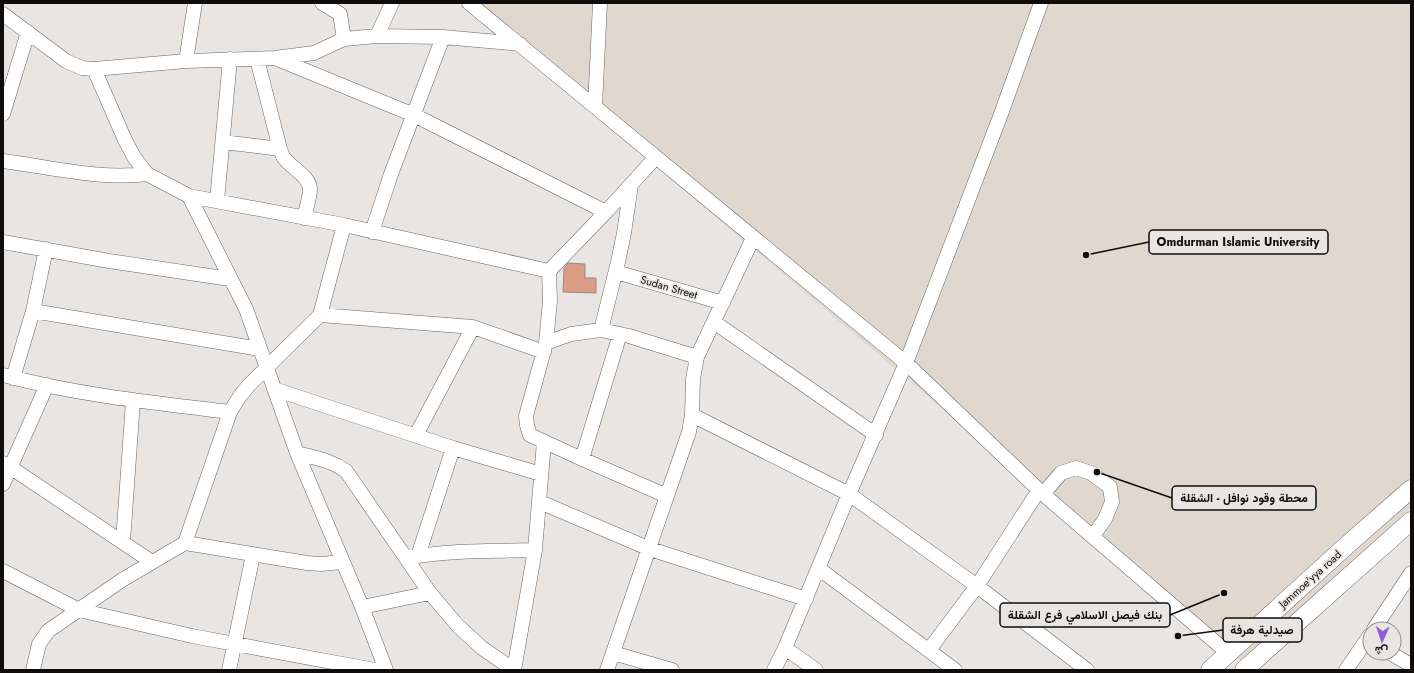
<svg xmlns="http://www.w3.org/2000/svg" width="1414" height="673" viewBox="0 0 1414 673" font-family="Jost,Vazirmatn,sans-serif">
<style>
.built{fill:#e0d7cf}
.building{fill:#dc9d87;stroke:#908c8a}
.lines{fill:none;stroke-linecap:round;stroke-linejoin:round}
.minor-casing{stroke:#676562;stroke-width:15}
.major-casing{stroke:#676562;stroke-width:19}
.minor{stroke:#fff;stroke-width:14}
.major{stroke:#fff;stroke-width:18}
.labels{text-anchor:middle;stroke-width:3.5;stroke-linejoin:round;paint-order:stroke}
.street-label{font-size:11px;fill:#0e0d0c;stroke:#e8e5e2}
.leader{fill:none;stroke:#0e0d0c;stroke-width:1.5}
.callout-dot{fill:#0e0d0c;stroke:#e8e5e2;stroke-width:1.5}
.callout{fill:#e8e5e2;stroke:#0e0d0c;stroke-width:1.5}
.callout-label{font-size:12px;text-anchor:middle;font-weight:bold;fill:#0e0d0c}
</style>
<rect width="100%" height="100%" fill="#e8e5e2"/>
<!-- built -->
<path class="built" d="M463,3h948v505l-170,153z"/>
<!-- building -->
<path class="building" d="M568,263l17,1v14h11v15l-33,-1 1,-24z"/>
<g class="lines">
<!-- minor casing -->
<g class="minor-casing">
<path id="minor" d="M322,3l18,11 4,25
M469,3l437,360 137,131 185,159
M3,14l63,47 16,7 12,1 31,71 9,17 13,17 42,22 155,29 205,46 57,-59
M377,36l15,-33
M275,58l139,57 192,97 50,-55
M257,59l23,90c1,3 2,6 4,9 7,10 26,18 26,31 0,9 -4,20 -6,29
M186,61l9,-58
M94,69l92,-8 89,-3 39,-5 30,-14 33,-3 66,1 77,7
M595,107l5,-104
M3,114l25,-82
M223,142l57,7
M3,161c47,6 97,19 144,13
M189,196l57,113 51,144 65,154 24,63
M217,201l13,-142
M372,232l19,-58 52,-137
M3,242l106,19 121,18
M549,271l1,30 -4,42 -20,73 1,9 3,10 52,24 85,37
M616,272l107,31
M33,311l227,38
M320,315l153,12 71,25
M714,322l162,113
M601,330l17,-68 6,-29 7,-48
M546,343l25,-9 30,-4 28,6 68,21
M3,375c74,20 151,28 227,37
M13,378l20,-67 13,-62
M274,389l179,59 88,26
M692,415l157,79 128,92 110,84
M416,435l57,-108
M297,453c18,5 34,7 49,18l84,122 28,33 24,22 32,22
M582,459l38,-125
M3,463l7,4 142,95
M3,484l44,-99
M1043,494l18,-21 15,-5 15,5 19,14 2,15 -7,17 -12,17
M540,502l110,47 156,50
M123,542l10,-141
M185,543l122,20 14,1 21,-2
M418,556l35,-108
M406,558c42,-8 86,-7 129,-8
M818,568l137,102
M3,571l76,39 113,26 183,34
M362,607l68,-14
M1374,629l37,-56
M785,648l31,22
M929,650l48,-64 62,-96
M613,653l59,17
M1390,653l21,12
M33,670l6,-26 9,-13 74,-51 63,-37 45,-131 10,-16 9,-11 71,-70 24,-90
M229,670l24,-115
M514,670l21,-120 9,-108
M607,670l82,-238 3,-17 1,-36 4,-22 56,-119
M774,670l11,-22 64,-154 57,-131 95,-249 40,-111
M1346,670l24,-35"/>
</g>
<!-- major casing -->
<g class="major-casing">
<path id="major" d="M1210,670l136,-124 65,-57
M1244,670l167,-149"/>
</g>
<!-- minor -->
<use href="#minor" class="minor"/>
<!-- major -->
<use href="#major" class="major"/>
</g>
<g class="labels">
<!-- street labels -->
<g class="street-label">
<text transform="translate(669 287) rotate(16)" y="4">Sudan Street</text>
<text transform="translate(1310 579) rotate(-42)" y="4">Jammoe'yya road</text>
</g>
</g>
<!-- callouts -->
<path class="leader" d="M1086 255L1149 242M1097 472L1172 498M1224 593L1170 615M1178 636L1223 630"/>
<g class="callout-dot">
<circle cx="1086" cy="255" r="4"/>
<circle cx="1097" cy="472" r="4"/>
<circle cx="1224" cy="593" r="4"/>
<circle cx="1178" cy="636" r="4"/>
</g>
<g class="callout">
<rect x="1149" y="230" width="179" height="24" rx="4"/>
<rect x="1172" y="486" width="144" height="24" rx="4"/>
<rect x="1000" y="603" width="170" height="24" rx="4"/>
<rect x="1223" y="618" width="79" height="24" rx="4"/>
</g>
<g class="callout-label">
<text x="1238" y="246">Omdurman Islamic University</text>
<text x="1244" y="502">محطة وقود نوافل - الشقلة</text>
<text x="1085" y="619">بنك فيصل الاسلامي فرع الشقلة</text>
<text x="1262" y="634">صيدلية هرفة</text>
</g>
<!-- border -->
<rect width="1414" height="673" fill="none" stroke="#0e0d0c" stroke-width="8"/>
<!-- north arrow -->
<g transform="translate(1382 641) rotate(183)"><circle r="19" fill="#e8e5e2" stroke="#918f8c"/>
<path d="M0-3L7 15L0 10L-7 15Z" fill="#8f5ed7"/>
<text y="-6" font-size="11" font-weight="bold" text-anchor="middle" fill="#0e0d0c">ش</text>
</g>
</svg>
